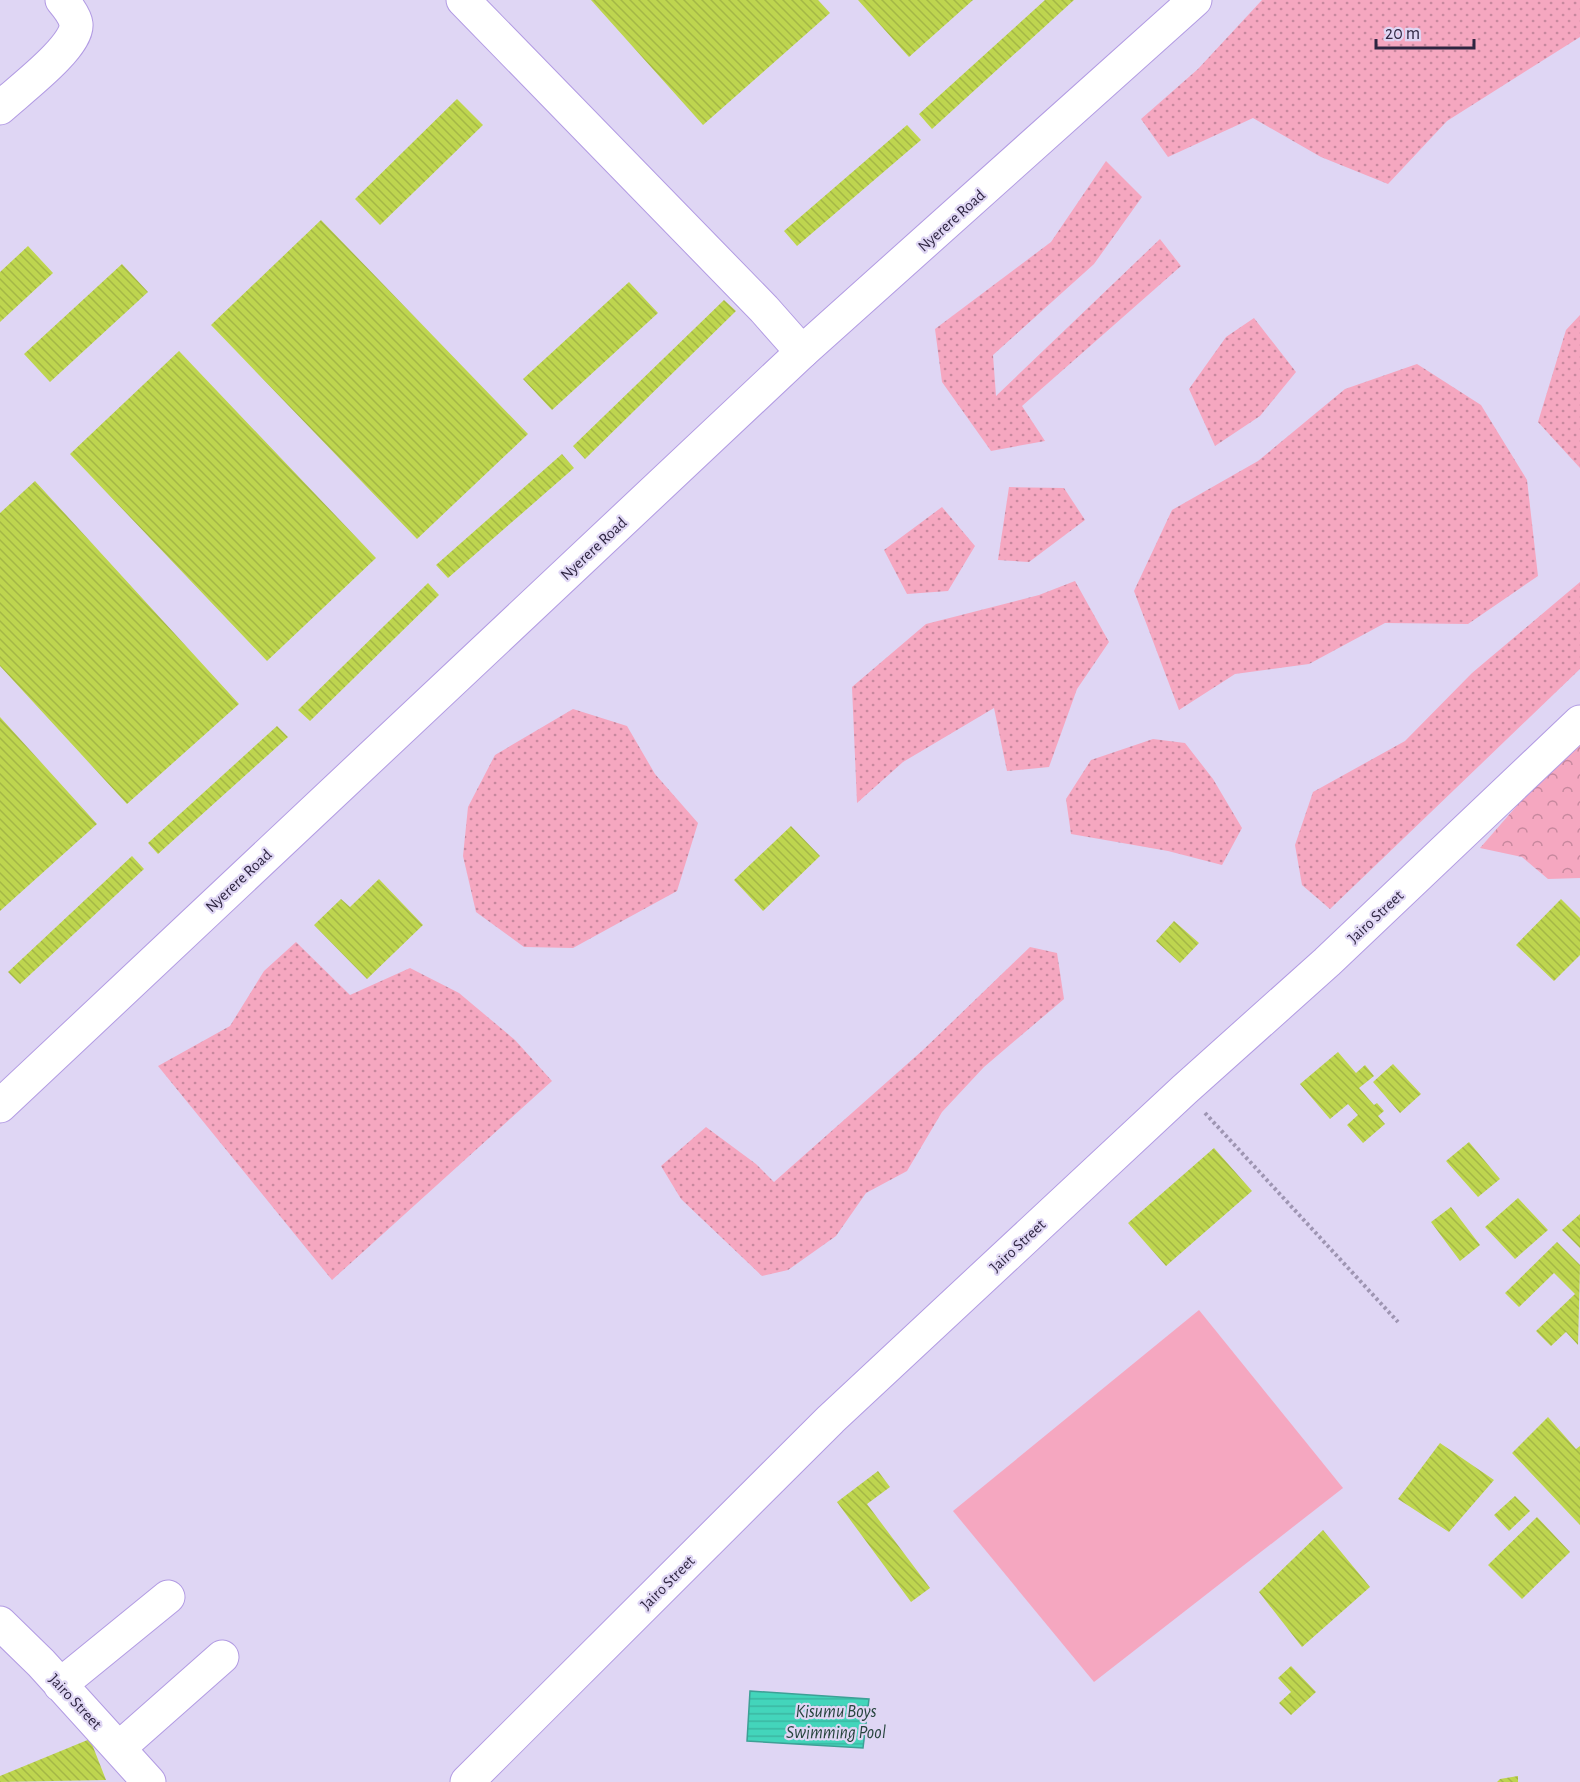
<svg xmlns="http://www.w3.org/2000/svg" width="1580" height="1782" viewBox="0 0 1580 1782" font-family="'Alegreya Sans',sans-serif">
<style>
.grass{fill:url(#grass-dots)}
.forest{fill:url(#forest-crowns)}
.pitch{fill:#f5a7c0}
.water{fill:url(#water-rules);stroke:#3da096;stroke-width:1.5}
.building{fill:url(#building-back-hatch)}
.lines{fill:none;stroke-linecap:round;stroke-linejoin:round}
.minor-casing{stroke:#b29be3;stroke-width:35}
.major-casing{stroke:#b29be3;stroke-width:35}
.path{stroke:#9e95b2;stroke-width:4;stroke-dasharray:3 3;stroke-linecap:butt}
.minor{stroke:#fff;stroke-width:33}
.major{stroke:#fff;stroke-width:33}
.labels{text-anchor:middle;stroke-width:4.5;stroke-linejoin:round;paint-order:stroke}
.street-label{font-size:16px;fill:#2e2541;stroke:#dfd6f4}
.water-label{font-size:18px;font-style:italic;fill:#26443d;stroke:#dfd6f4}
</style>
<defs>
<pattern id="grass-dots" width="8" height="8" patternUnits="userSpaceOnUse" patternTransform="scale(1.5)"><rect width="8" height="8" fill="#f5a7c0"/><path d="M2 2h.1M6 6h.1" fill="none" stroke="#c7889e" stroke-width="1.8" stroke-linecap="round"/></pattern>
<pattern id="forest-crowns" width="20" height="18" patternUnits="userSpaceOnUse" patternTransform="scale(1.5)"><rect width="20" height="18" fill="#f5a7c0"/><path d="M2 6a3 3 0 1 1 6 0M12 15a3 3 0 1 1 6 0" fill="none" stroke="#c7889e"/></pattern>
<pattern id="water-rules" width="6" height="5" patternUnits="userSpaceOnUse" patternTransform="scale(1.5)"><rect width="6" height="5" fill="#43d5bb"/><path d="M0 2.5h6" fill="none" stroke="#3bb7a2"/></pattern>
<pattern id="building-back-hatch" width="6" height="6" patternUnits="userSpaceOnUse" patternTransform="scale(1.5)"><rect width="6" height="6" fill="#bed54f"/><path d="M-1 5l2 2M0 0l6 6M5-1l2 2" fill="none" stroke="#a4b746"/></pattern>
</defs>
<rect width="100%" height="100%" fill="#dfd6f4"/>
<!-- grass -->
<path class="grass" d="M1262,0h318v37l-133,84 -59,63 -67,-27 -68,-39 -85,39 -27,-38 57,-50z
M1106,161l36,36 -48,67 -101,91 3,41 164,-157 21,27 -159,140 23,35 -54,10 -49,-69 -7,-53 116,-87z
M1580,315v153l-42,-46 28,-92z
M1254,318l42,54 -36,44 -45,30 -26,-57 37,-52z
M1417,364l64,41 46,75 11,96 -70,48 -83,-1 -76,41 -74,10 -56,36 -45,-119 38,-81 86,-49 87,-72z
M1009,487l55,1 21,32 -56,42 -31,-2z
M942,507l33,39 -27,45 -41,3 -23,-44z
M1075,581l34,61 -32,47 -28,78 -42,4 -13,-63 -91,54 -46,41 -5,-116 74,-63 113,-29z
M1580,582v87l-250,240 -28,-24 -7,-40 18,-53 92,-51 67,-68z
M573,709l54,17 28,48 43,49 -21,68 -104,57 -49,-1 -48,-35 -13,-56 5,-49 27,-52z
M1153,739l32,4 28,36 29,49 -20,37 -54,-14 -97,-17 -5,-35 25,-39z
M296,942l54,53 60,-27 49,25 56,47 37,41 -220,199 -174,-214 72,-40 34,-55z
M1030,947l27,6 7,46 -80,68 -42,45 -35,59 -41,22 -30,43 -48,34 -26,6 -81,-77 -20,-33 45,-39 50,37 18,18 149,-132z"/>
<!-- forest -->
<path class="forest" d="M1580,744v134l-32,1 -26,-22 -42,-9 41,-47z"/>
<!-- pitch -->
<path class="pitch" d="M1199,1310l144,178 -249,194 -141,-171z"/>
<!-- water -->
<path class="water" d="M750,1691l119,8 -6,49 -116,-7z"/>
<!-- building -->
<path class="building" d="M591,0h227l12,13 -127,112z
M858,0h115l-64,57z
M1045,0h29l-142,129 -13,-15z
M457,99l26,26 -103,100 -25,-26z
M907,125l14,15 -124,106 -13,-15z
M321,220l207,214 -111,105 -206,-214z
M28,246l25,27 -53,49v-50z
M122,264l26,28 -98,90 -26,-28z
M629,282l29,31 -106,97 -29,-31z
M724,300l12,11 -151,148 -12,-13z
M179,351l197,207 -109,103 -197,-207z
M562,454l12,14 -126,110 -12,-13z
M35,481l204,223 -112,100 -127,-138v-153z
M428,583l11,12 -129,126 -12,-11z
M0,717l97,107 -97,87z
M277,726l11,11 -130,117 -10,-11z
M791,826l29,30 -57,55 -29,-31z
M132,856l12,13 -124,115 -12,-12z
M379,879l44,46 -56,54 -53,-54 27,-26 9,8z
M1561,899l19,19v37l-26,26 -38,-36z
M1174,921l25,22 -19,20 -24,-22z
M1338,1052l18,21 9,-8 9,11 -15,12 15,17 3,-2 7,8 -6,5 7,8 -22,19 -16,-18 11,-10 -10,-11 -18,15 -30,-35z
M1393,1064l28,30 -21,19 -27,-31z
M1469,1142l31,37 -22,18 -32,-36z
M1214,1148l38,43 -86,75 -38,-43z
M1518,1198l30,32 -33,29 -30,-32z
M1451,1207l29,38 -20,16 -29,-39z
M1580,1214v34l-18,-18z
M1557,1242l23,23 -2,80 -12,-13 -15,14 -15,-15 39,-37 -21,-21 -35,34 -14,-14z
M1548,1417l28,32 4,-3v79l-68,-72z
M1440,1443l54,37 -45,52 -51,-33z
M878,1471l12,16 -23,17 63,84 -19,14 -74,-100z
M1515,1496l15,15 -21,20 -15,-16z
M1537,1517l33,35 -48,47 -34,-34z
M1323,1530l47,57 -68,60 -43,-55z
M1291,1666l25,26 -25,23 -12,-12 12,-11 -13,-14z
M90,1739l16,41 -106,2v-6z
M1518,1776v6h-21l3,-3z"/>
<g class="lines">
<!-- minor casing -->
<g class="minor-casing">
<path id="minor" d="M463,0l301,309 38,43
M0,108c17,-16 79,-62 76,-84 -1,-8 -9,-18 -14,-24
M0,1623l41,40 108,119
M60,1685l108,-88
M119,1748l103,-91
M467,1782l364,-363 353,-329 143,-128 253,-240"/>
</g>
<!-- major casing -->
<g class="major-casing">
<path id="major" d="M0,1106l802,-754 393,-352"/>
</g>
<!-- path -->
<path class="path" d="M1205,1113l193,209"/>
<!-- minor -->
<use href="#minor" class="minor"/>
<!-- major -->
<use href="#major" class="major"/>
</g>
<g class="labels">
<!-- street labels -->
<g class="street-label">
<text transform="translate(951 220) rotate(-42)" y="6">Nyerere Road</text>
<text transform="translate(593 548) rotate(-43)" y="6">Nyerere Road</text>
<text transform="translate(238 880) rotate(-43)" y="6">Nyerere Road</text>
<text transform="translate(1375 916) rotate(-43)" y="6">Jairo Street</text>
<text transform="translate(1017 1245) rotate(-43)" y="6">Jairo Street</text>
<text transform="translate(667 1582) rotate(-45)" y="6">Jairo Street</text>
<text transform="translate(76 1701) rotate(47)" y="6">Jairo Street</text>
</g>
<!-- water labels -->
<g class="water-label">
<text x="836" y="1717">Kisumu Boys<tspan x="836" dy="21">Swimming Pool</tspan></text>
</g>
</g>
<!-- scale -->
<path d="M1376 39v9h98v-9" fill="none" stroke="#2e2541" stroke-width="3"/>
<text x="1385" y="39" font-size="18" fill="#2e2541" stroke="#dfd6f4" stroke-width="4.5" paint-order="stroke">20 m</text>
</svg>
